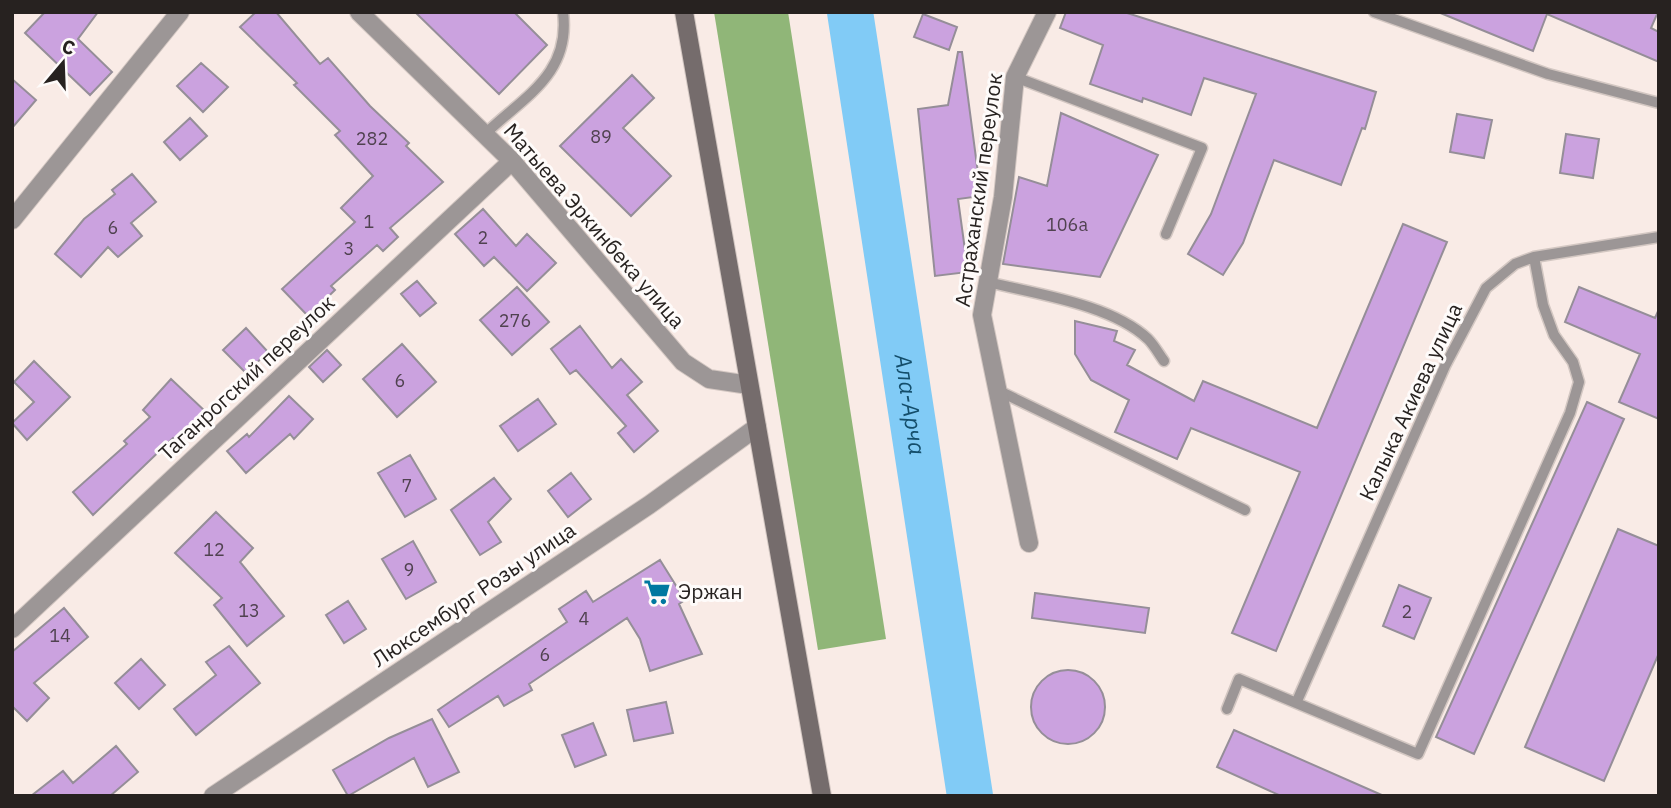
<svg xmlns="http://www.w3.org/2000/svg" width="1671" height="808" viewBox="0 0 1671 808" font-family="'IBM Plex Sans',sans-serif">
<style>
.forest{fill:#90b678}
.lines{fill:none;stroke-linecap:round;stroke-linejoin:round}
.river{stroke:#81cbf6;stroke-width:46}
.building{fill:#cba2df;stroke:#958e98;stroke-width:2}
.lane-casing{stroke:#d3c7c2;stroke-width:13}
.street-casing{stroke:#d3c7c2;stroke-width:20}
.secondary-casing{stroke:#d3c7c2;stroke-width:20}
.lane{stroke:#9c9696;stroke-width:10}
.street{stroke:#9c9696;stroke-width:18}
.secondary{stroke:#756c6c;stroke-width:18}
.labels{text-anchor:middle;stroke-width:6;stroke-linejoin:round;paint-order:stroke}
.number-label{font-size:18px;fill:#504250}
.street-label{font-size:21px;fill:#272220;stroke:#fefbfa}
.poi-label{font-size:21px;fill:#272220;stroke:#fefbfa;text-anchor:start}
.water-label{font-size:23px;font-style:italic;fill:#144e6b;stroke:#fefbfa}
</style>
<rect width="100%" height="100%" fill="#f9ebe6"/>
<!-- forest -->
<path class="forest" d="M714,12h74l98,627 -68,11z"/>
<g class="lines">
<!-- river -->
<path class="river" id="s1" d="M850,12l120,784"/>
</g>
<!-- building -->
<path class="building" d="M45,12h53l-20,27 34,33 -22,23 -65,-62z
M256,12h20l44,52 8,-6 42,48 39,37 -3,3 37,36 -53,46 8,9 -15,14 -6,-6 -46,41 4,4 -27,26 -26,-27 73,-67 -14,-14 32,-32 -38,-41 5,-4 -46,-46 3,-2 -57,-56z
M415,12h99l33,33 -48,49z
M1066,12h58l252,80 -11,37 -3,-1 -21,57 -67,-25 -31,83 -20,32 -35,-21 23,-40 45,-120 -52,-16 -13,37 -48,-17 -1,4 -52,-18 13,-39 -43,-17z
M1438,12h220l-7,16 8,4v30l-112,-48 -14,37z
M923,14l34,13 -8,23 -35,-13z
M958,52h4l19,144 -23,3 10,73 -33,4 -17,-167 30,-4z
M201,63l27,24 -25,25 -26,-26z
M632,75l22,23 -31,30 48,48 -40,40 -71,-70z
M12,79l24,21 -24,28z
M1061,113l97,42 -58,122 -97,-13 16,-87 28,9z
M1457,114l35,6 -8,38 -34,-6z
M190,118l17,18 -27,24 -16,-18z
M1566,134l33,5 -6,39 -33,-5z
M132,174l24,28 -25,21 11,13 -24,21 -10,-10 -27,30 -26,-23 29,-35 31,-25 -3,-4z
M483,209l33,37 11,-12 29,29 -29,28 -33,-34 -10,9 -29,-32z
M1403,224l44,18 -171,409 -44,-18 68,-161 -109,-44 -14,31 -62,-27 14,-32 -38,-20 -16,-26v-33l42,10 -3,10 21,9 -8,15 67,36 9,-20 114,47z
M417,281l19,22 -16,13 -19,-22z
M517,287l32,35 -37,33 -32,-35z
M1579,287l76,31 4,-9v110l-40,-17 21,-48 -75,-32z
M580,326l32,42 9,-9 21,23 -15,13 31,36 -24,21 -16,-19 8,-7 -50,-56 -6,4 -19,-25z
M246,328l22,24 -22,21 -23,-23z
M402,344l34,38 -39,35 -34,-38z
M327,350l14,15 -18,17 -14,-15z
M34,361l36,36 -43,43 -15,-17 22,-21 -20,-20z
M171,379l35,33 -28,30 -5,-4 -80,77 -20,-23 54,-48 -3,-3 26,-24 -7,-7z
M289,396l24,23 -19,20 -4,-5 -44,39 -19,-22 20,-17 2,3z
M538,399l18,25 -38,27 -18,-25z
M1587,402l37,17 -150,335 -38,-17z
M410,455l26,44 -31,18 -27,-44z
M571,473l20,26 -23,18 -20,-26z
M494,478l17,21 -23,23 13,20 -21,13 -29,-45z
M216,512l37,36 -13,14 44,54 -37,30 -33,-41 8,-7 -47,-45z
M1618,529l41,17v107l-55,128 -79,-34z
M413,541l23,41 -30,17 -24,-40z
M660,560l25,40 -6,4 23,50 -52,17 -10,-32 -13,-21 -98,66 3,6 -28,16 -6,-10 -49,31 -11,-17 129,-88 -8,-13 27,-18 7,11z
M1399,585l32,13 -17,41 -31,-13z
M1035,593l114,15 -4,25 -113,-15z
M348,601l18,28 -22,14 -18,-28z
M64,608l24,29 -54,46 15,15 -22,23 -15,-15v-54z
M229,646l31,37 -64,52 -22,-26 42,-34 -10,-13z
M141,659l24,26 -26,24 -24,-26z
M1031 707a37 37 0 1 1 74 0a37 37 0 1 1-74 0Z
M666,702l7,31 -39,8 -7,-31z
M432,719l27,53 -31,15 -14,-29 -66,38 -15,-26 56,-32z
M593,723l13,32 -31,12 -13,-32z
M1234,730l150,66h-103l-64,-29z
M116,746l22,26 -28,24h-79l32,-25 10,12z"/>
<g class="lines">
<!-- lane casing -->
<g class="lane-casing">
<path id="lane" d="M1374,12l174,62 111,29
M1015,77l187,71 -36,86
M484,135c39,-38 87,-60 79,-123
M988,282c47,12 123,22 160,57 6,6 11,15 16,22
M997,390l248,120
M1297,701l148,-335 41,-78 29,-24 19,-7 125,-20
M1227,709l12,-30 179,75 152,-341 9,-31 -6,-20 -19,-27 -11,-30 -9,-48"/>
</g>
<!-- street casing -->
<g class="street-casing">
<path id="street" d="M359,12l153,149 171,201 26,17 40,6
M12,220l168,-208
M1029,543l-47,-228 21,-118 12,-120 32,-65
M12,629l500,-468
M213,796l436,-291 108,-78"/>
</g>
<!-- secondary casing -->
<g class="secondary-casing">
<path id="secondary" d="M684,12l138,784"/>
</g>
<!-- lane -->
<use href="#lane" class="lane"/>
<!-- street -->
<use href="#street" class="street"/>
<!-- secondary -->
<use href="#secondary" class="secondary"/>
</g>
<!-- icons -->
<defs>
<g id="supermarket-bare" transform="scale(2.1)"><path d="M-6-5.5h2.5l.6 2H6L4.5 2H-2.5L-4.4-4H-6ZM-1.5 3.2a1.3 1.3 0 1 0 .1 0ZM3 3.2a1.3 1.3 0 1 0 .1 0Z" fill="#0078a0" stroke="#fefbfa" stroke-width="2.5" paint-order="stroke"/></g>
</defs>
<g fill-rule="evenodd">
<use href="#supermarket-bare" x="657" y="592"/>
</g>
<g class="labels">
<!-- number labels -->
<g class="number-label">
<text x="601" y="143">89</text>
<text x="372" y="145">282</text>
<text x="369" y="228">1</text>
<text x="1067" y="231">106a</text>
<text x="113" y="234">6</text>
<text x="483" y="244">2</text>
<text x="349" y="255">3</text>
<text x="515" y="327">276</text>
<text x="400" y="387">6</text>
<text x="407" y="492">7</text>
<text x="214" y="556">12</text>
<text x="409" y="576">9</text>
<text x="249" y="617">13</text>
<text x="1407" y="618">2</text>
<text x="584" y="625">4</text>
<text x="60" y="642">14</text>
<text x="545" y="661">6</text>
</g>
<!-- street labels -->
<g class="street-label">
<text transform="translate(979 190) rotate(-82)" y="7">Астраханский переулок</text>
<text transform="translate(594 226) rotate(49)" y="7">Матыева Эркинбека улица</text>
<text transform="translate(247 378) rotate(-43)" y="7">Таганрогский переулок</text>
<text transform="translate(1411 402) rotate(-65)" y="7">Калыка Акиева улица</text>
<text transform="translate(474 595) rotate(-34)" y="7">Люксембург Розы улица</text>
</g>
<!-- poi labels -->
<g class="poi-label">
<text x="678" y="599">Эржан</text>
</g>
<!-- water labels -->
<g class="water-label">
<text dy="8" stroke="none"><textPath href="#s1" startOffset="397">Ала-Арча</textPath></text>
</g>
</g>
<!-- border -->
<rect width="1671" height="808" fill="none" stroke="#272220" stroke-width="28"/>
<!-- north arrow -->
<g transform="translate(63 63) rotate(19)" stroke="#fefbfa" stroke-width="5" paint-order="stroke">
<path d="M0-5L12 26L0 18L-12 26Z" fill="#272220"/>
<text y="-10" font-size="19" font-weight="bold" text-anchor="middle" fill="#272220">С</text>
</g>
</svg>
